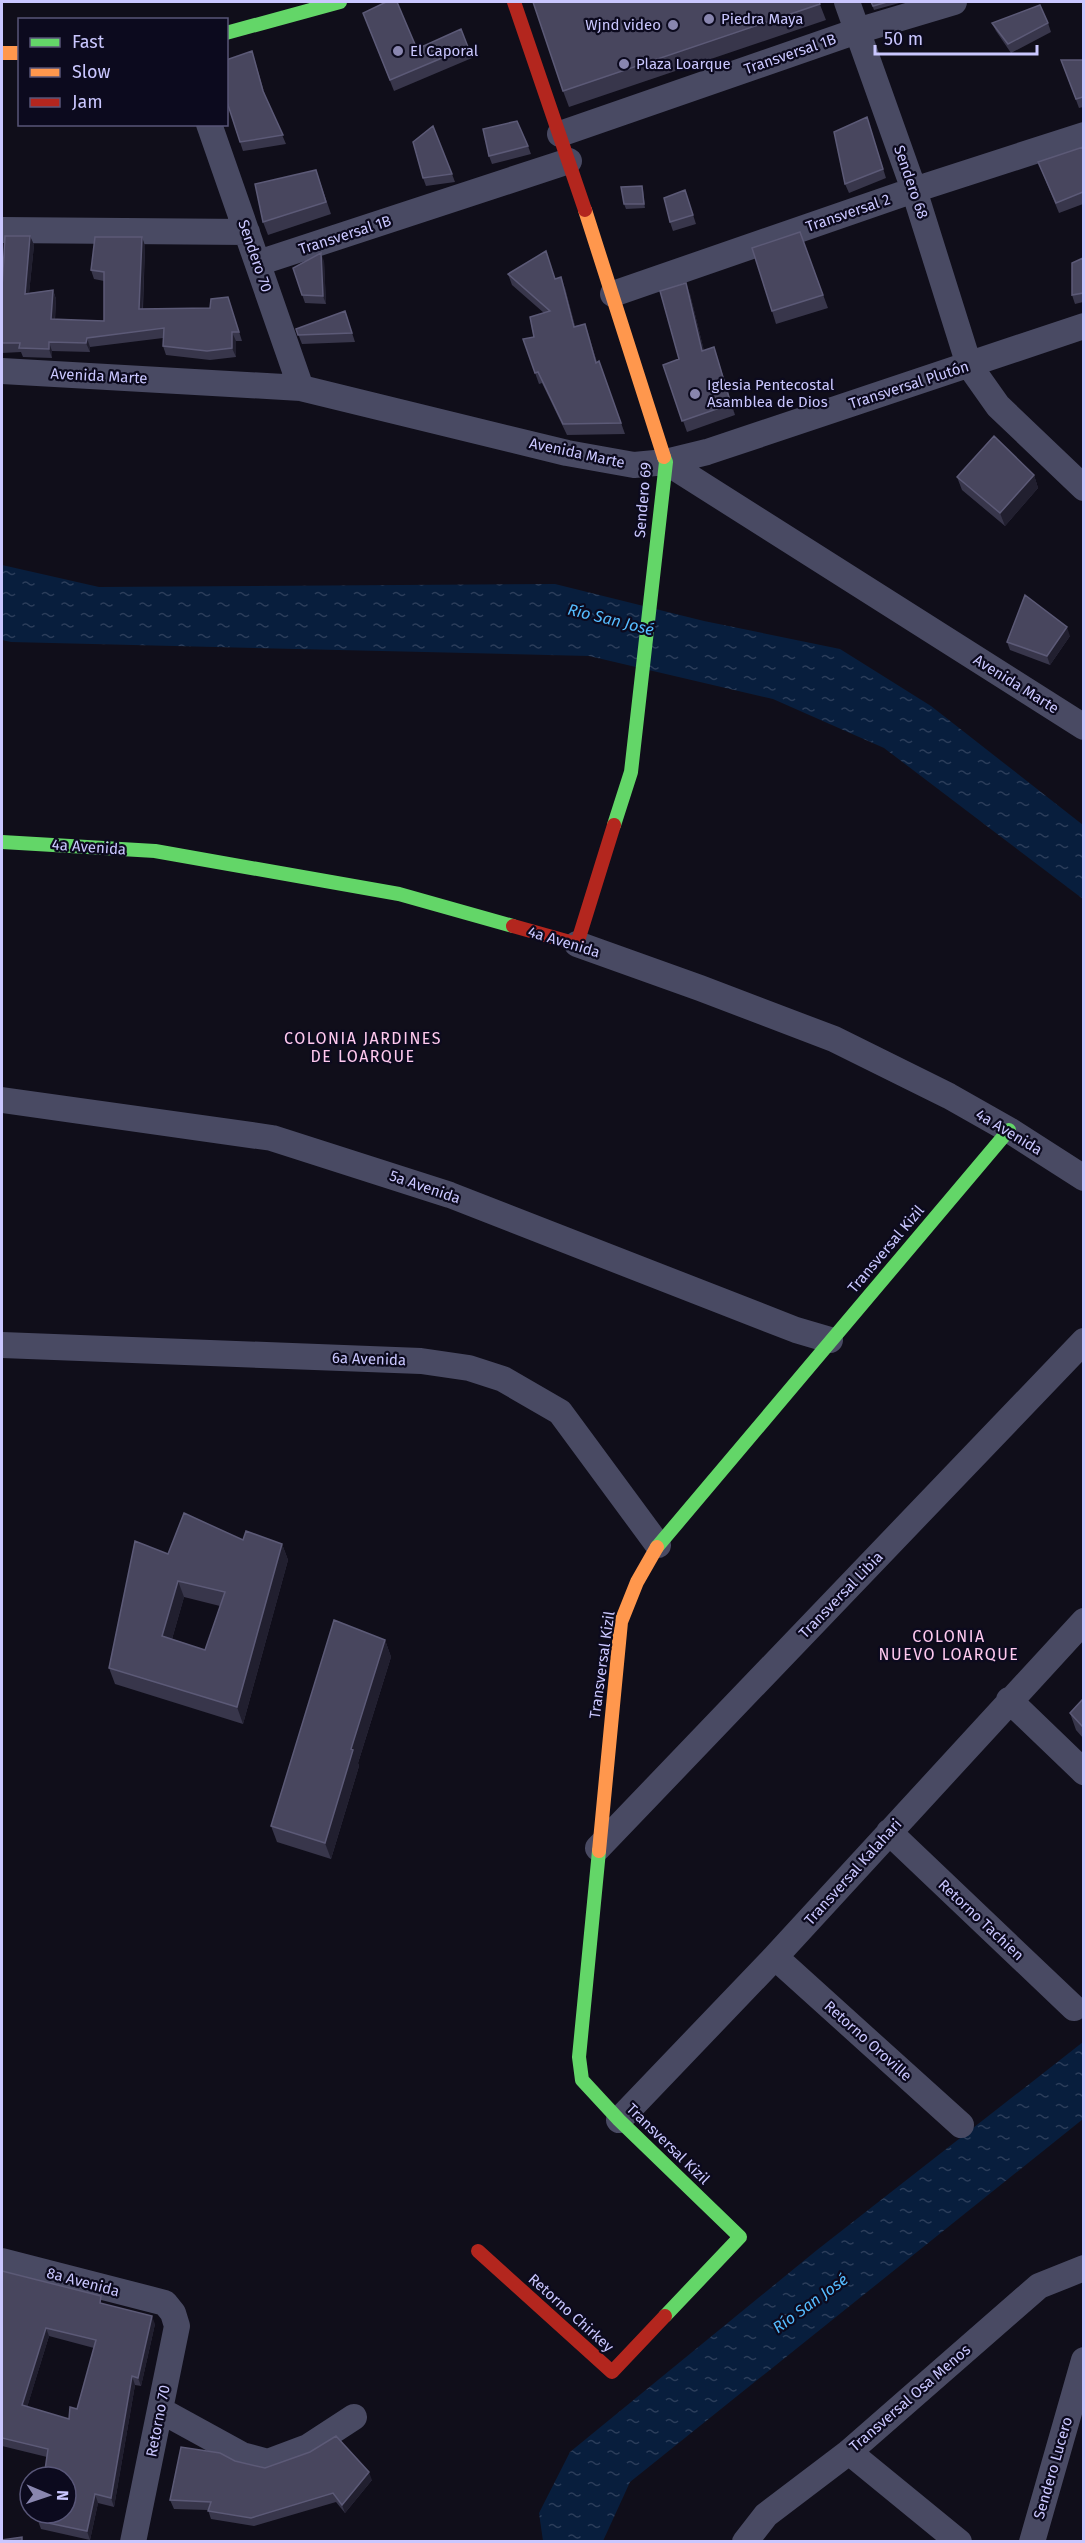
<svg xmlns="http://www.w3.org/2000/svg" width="1085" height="2543" viewBox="0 0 1085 2543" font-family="'Fira Sans',sans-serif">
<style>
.water{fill:url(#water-ripples)}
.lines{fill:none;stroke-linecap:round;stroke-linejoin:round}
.street{stroke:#494a63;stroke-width:26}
.fast{stroke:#63d668;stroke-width:14}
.slow{stroke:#ff974d;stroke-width:14}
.jam{stroke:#b3261e;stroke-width:14}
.wall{fill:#38364b;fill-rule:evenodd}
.shaded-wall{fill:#211f2f}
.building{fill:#48465e;stroke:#5c5a77;stroke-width:1.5;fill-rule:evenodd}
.poi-dot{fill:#8986af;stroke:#0c0a1e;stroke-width:2}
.labels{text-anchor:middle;stroke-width:4.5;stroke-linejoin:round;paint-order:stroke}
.poi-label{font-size:15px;fill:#cac7ff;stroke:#0c0a1e;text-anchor:start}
.street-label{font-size:15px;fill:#cac7ff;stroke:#0c0a1e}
.water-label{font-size:16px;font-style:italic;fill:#55bcff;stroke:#0c0a1e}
.neighbourhood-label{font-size:16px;letter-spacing:1.5px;fill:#ffc9ef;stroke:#0c0a1e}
</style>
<defs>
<pattern id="water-ripples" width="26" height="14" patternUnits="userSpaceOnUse" patternTransform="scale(1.5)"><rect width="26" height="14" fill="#081e3d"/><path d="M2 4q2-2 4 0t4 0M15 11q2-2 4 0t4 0" fill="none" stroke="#2b3d5a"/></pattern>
</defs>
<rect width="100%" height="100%" fill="#100e1a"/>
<!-- water -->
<path class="water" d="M2,565l97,22 456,-3 149,37 136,28 91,57 152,119v74l-199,-151 -111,-49 -184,-43 -578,-14 -9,-2z
M1083,2042v77l-453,363 -27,59h-60l-4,-28 31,-61 247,-202z"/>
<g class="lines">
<!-- street -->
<path class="street" d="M847,2l67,188 55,175 29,41 86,82
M209,124l92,264
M560,134l297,-103 97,-29
M2,230l245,2
M258,263l311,-102
M613,294l301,-104 170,-55
M2,371l299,17 266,65 67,12 32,-3 41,-10 377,-126
M666,462l418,265
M577,944l123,44 134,51 115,57 60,34 75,48
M2,1100l270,38 178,57 346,135 34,10
M2,1345l419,16 48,7 34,11 57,33 98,133
M1009,1700l75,72
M889,1832l185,176
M598,1848l486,-507
M775,1957l186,168
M619,2120l156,-163 309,-336
M2,2261l163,42 8,10 4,13 -44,216
M160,2410l82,45 26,7 40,-15 46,-30
M849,2452l110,90
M745,2542l21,-27 83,-63 190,-166 45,-18
M1032,2542l52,-182"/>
<!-- fast -->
<path class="fast" d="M226,33l114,-31
M614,825l17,-53 35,-310 -2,-5
M2,842l153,9 244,43 114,32
M657,1547l352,-417
M599,1851l-20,206 3,23 37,40 121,117 -75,79"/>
<!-- slow -->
<path class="slow" d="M2,53h18
M585,210l79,247
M599,1851l22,-229 16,-40 20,-35"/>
<!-- jam -->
<path class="jam" d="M514,2l71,208
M513,926l64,18 37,-119
M478,2251l134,121 53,-56"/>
</g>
<!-- wall -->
<path class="wall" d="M819,2l7,18 -257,87 -6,-16z
M871,2h32l-29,8z
M363,13l54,36 44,-20 11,29 -78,33z
M992,23h56l3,9 -40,21 -15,-22z
M252,51l13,44 21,49 -43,7 -3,-9z
M1061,60h22v47l-4,1z
M867,117l19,61 -37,15 -4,-9z
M528,146l3,8 -39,10 -3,-8z
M1083,147v57l-24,9 -21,-51z
M316,170l15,44 -63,21 -5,-13z
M452,174l3,8 -29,4 -3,-8z
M642,186l1,4 2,18 -19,1 -2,-5z
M685,190l11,34 -23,7 -3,-9z
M800,232l28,76 -52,16 -4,-13z
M30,236l4,9 -5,48 24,-3 3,9 -1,21 49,1v-40l-10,-2 -3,-9 51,-33 3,9 -2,63 67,-1 18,-11 14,44h-6v16l-26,3 -44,-5 -3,-9v-8l-73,9v5l-38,-1v7l-29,-1 -2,-5 -19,1v-65z
M1083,258v44l-8,2 -3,-9z
M324,261l2,43 -21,-1 -12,-35z
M508,274l48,5 9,9 10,38 10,-2 12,38 2,-1 26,73 -58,1 -25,-52 -3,1 -16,-45 11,-2 10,-24 -32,-28z
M690,294l14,57 10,-4 21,68 -48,17 -24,-67 16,-6z
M345,311l10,31 -53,2 -6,-15z
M1034,475l4,13 -33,38 -43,-36 -5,-13z
M1070,636l-20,29 -40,-15 -3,-8z
M243,1540l39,4 6,16 -45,164 -128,-40 -6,-16 59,-114zM184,1597l36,9 -15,44 -33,-11z
M385,1640l6,17 -33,106 1,3 -28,93 -54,-17 -6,-16z
M1083,1699v39l-7,-8 -6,-17z
M2,2273l102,31 51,20 -14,62 -6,-1 -21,122 -16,-4 -8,37 -49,-11 -3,-8 9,-64 -45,-11zM49,2336l45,12 -17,61 -8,10 -42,-12z
M235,2461l30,7 107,12 -27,33 -9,-11 -82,24 -43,-7 -3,-9 -34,-1 -4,-9z"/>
<!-- shaded-wall -->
<path class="shaded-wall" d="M642,186l1,4 2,18 -1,-4z
M30,236l4,9 -6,58 -3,-9z
M142,237l3,9 -3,72 -3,-9z
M321,253l3,8 2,43 -3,-8z
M561,277l4,11 13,50 -4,-11z
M686,283l4,11 17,69 -5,-12z
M53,290l3,9 -2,30 -3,-10z
M585,324l4,11 11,39 -4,-11z
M232,332l4,9v16l-4,-9z
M87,338l3,9v5l-4,-9z
M49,342l3,9v7l-3,-9z
M714,347l4,12 17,56 -4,-11z
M1034,475l4,13 -33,38 -5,-13z
M1067,627l3,9 -20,29 -3,-9z
M282,1544l6,16 -45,164 -6,-17z
M178,1581l6,16 -16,56 -6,-17z
M385,1640l6,17 -33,106 1,3 -28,93 -6,-16 26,-94z
M152,2316l3,8 -14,62 -3,-8z
M46,2328l3,8 -24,78 -3,-9z
M132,2376l3,9 -21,122 -3,-9z
M369,2472l3,8 -27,33 -3,-8z
M95,2494l3,9 -8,37 -3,-9z"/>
<!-- building -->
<path class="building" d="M386,2h11l20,47 44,-20 7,18 -78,33 -27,-67z
M533,2h286l1,2 -257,87z
M871,2h16l-14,4z
M1040,5l8,18 -40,21 -16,-21z
M252,51l11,40 20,44 -43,7 -14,-43v-39z
M1061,60h22v37l-7,2z
M867,117l16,52 -38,15 -11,-52z
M517,121l11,25 -39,10 -6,-27z
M433,126l19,48 -29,4 -10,-36z
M1083,147v45l-27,11 -18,-41z
M316,170l10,32 -63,20 -8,-38z
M642,186l2,18h-20l-3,-17z
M685,190l8,25 -23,7 -6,-24z
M800,232l23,63 -51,16 -20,-63z
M5,236h25l-5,58 28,-4 -2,29 53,2v-49l-13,-2 4,-33h47l-3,72 71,-1 1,-9 17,-2 11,35h-7v16l-25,3 -44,-5 1,-18 -77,10 -1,5 -37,-1v7l-30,-1 1,-5h-18v-55z
M546,251l9,28 6,-2 13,50 11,-3 11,39 3,-2 22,62 -58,1 -25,-52 -3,1 -12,-34 11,-2 -4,-20 20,-6 -42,-37z
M321,253l2,43 -21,-1 -9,-27z
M1083,258v35l-11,2v-32z
M686,283l16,68 12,-4 17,57 -49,17 -19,-56 16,-6 -19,-68z
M345,311l7,22 -54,2 -2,-6z
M994,436l40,39 -34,38 -43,-36z
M1025,595l42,32 -20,29 -40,-14z
M184,1513l59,27 3,-9 36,13 -45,163 -128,-39 26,-127 33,13zM178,1581l47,11 -20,58 -43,-14z
M334,1620l51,20 -34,109 2,1 -28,93 -54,-17z
M1083,1699v28l-13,-14z
M2,2271l99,25 -1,7 52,13 -14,62 -6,-2 -21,122 -16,-4 -8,37 -49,-10 1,-8h27v-36h-22l4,-28 -46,-11zM46,2328l50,12 -19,69 -7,-2 -1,12 -47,-14z
M336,2436l33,36 -27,33 -9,-12 -82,25 -43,-7 3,-9 -41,-2 11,-53 39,6 15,8 30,7 45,-16z
M22,2537v4h-20v-1z"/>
<!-- markers -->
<g class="poi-dot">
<circle cx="709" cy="19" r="6"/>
<circle cx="673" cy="25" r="6"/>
<circle cx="398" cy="51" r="6"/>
<circle cx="624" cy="64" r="6"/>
<circle cx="695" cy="394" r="6"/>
</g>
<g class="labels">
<!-- poi labels -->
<g class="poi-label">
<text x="721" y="24">Piedra Maya</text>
<text x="661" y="30" text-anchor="end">Wjnd video</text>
<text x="410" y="56">El Caporal</text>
<text x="636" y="69">Plaza Loarque</text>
<text x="707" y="390">Iglesia Pentecostal<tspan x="707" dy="17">Asamblea de Dios</tspan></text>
</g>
<!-- street labels -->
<g class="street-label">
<text transform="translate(790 54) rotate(-19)" y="5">Transversal 1B</text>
<text transform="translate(911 182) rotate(71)" y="5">Sendero 68</text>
<text transform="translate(848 213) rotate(-19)" y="5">Transversal 2</text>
<text transform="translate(345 235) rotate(-18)" y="5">Transversal 1B</text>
<text transform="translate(255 256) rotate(71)" y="5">Sendero 70</text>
<text transform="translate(99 376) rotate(3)" y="5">Avenida Marte</text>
<text transform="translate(909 385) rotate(-18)" y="5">Transversal Plutón</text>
<text transform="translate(577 453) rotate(12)" y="5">Avenida Marte</text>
<text transform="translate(643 500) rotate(-85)" y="5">Sendero 69</text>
<text transform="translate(1016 684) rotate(32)" y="5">Avenida Marte</text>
<text transform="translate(89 847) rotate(4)" y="5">4a Avenida</text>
<text transform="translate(564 942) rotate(17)" y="5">4a Avenida</text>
<text transform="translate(1009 1132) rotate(31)" y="5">4a Avenida</text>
<text transform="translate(425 1187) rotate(19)" y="5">5a Avenida</text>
<text transform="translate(886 1249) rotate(-50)" y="5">Transversal Kizil</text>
<text transform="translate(369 1359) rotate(2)" y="5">6a Avenida</text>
<text transform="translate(841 1595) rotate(-46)" y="5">Transversal Libia</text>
<text transform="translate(602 1665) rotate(-82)" y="5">Transversal Kizil</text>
<text transform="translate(853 1872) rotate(-48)" y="5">Transversal Kalahari</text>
<text transform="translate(981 1920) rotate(43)" y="5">Retorno Tachien</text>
<text transform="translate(868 2041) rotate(42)" y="5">Retorno Oroville</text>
<text transform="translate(668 2144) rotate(44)" y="5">Transversal Kizil</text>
<text transform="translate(83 2282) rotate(15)" y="5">8a Avenida</text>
<text transform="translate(571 2313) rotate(42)" y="5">Retorno Chirkey</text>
<text transform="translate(910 2398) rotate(-41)" y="5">Transversal Osa Menos</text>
<text transform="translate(158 2421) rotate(-79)" y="5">Retorno 70</text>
<text transform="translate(1053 2468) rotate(-74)" y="5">Sendero Lucero</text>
</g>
<!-- water labels -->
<g class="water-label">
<text transform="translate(611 619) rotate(14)" y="6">Río San José</text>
<text transform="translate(810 2303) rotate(-36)" y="6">Río San José</text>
</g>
<!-- neighbourhood labels -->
<g class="neighbourhood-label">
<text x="363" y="1044">COLONIA JARDINES<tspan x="363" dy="18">DE LOARQUE</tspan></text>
<text x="949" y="1642">COLONIA<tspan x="949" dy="18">NUEVO LOARQUE</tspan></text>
</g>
</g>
<!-- border -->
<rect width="1085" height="2543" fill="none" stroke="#cac7ff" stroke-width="6"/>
<!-- legend -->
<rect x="18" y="18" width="210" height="108" fill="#0c0a1e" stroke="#585678" stroke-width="1.5"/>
<rect x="30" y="38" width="30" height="9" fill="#63d668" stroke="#585678" stroke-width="1.5"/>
<text x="72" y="48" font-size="18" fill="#cac7ff">Fast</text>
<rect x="30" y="68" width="30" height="9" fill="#ff974d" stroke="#585678" stroke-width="1.5"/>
<text x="72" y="78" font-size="18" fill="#cac7ff">Slow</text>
<rect x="30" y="98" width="30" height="9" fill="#b3261e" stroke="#585678" stroke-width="1.5"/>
<text x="72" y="108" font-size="18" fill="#cac7ff">Jam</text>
<!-- north arrow -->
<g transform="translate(48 2495) rotate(92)"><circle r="28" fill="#0c0a1e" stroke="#585678" stroke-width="1.5"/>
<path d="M0-4.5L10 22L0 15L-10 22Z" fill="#8986af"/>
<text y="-9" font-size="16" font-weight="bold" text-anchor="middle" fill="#cac7ff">N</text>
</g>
<!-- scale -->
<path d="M875 45v9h162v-9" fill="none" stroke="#cac7ff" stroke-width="3"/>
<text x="884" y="45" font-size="18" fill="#cac7ff" stroke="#0c0a1e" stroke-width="4.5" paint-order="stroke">50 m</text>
</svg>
